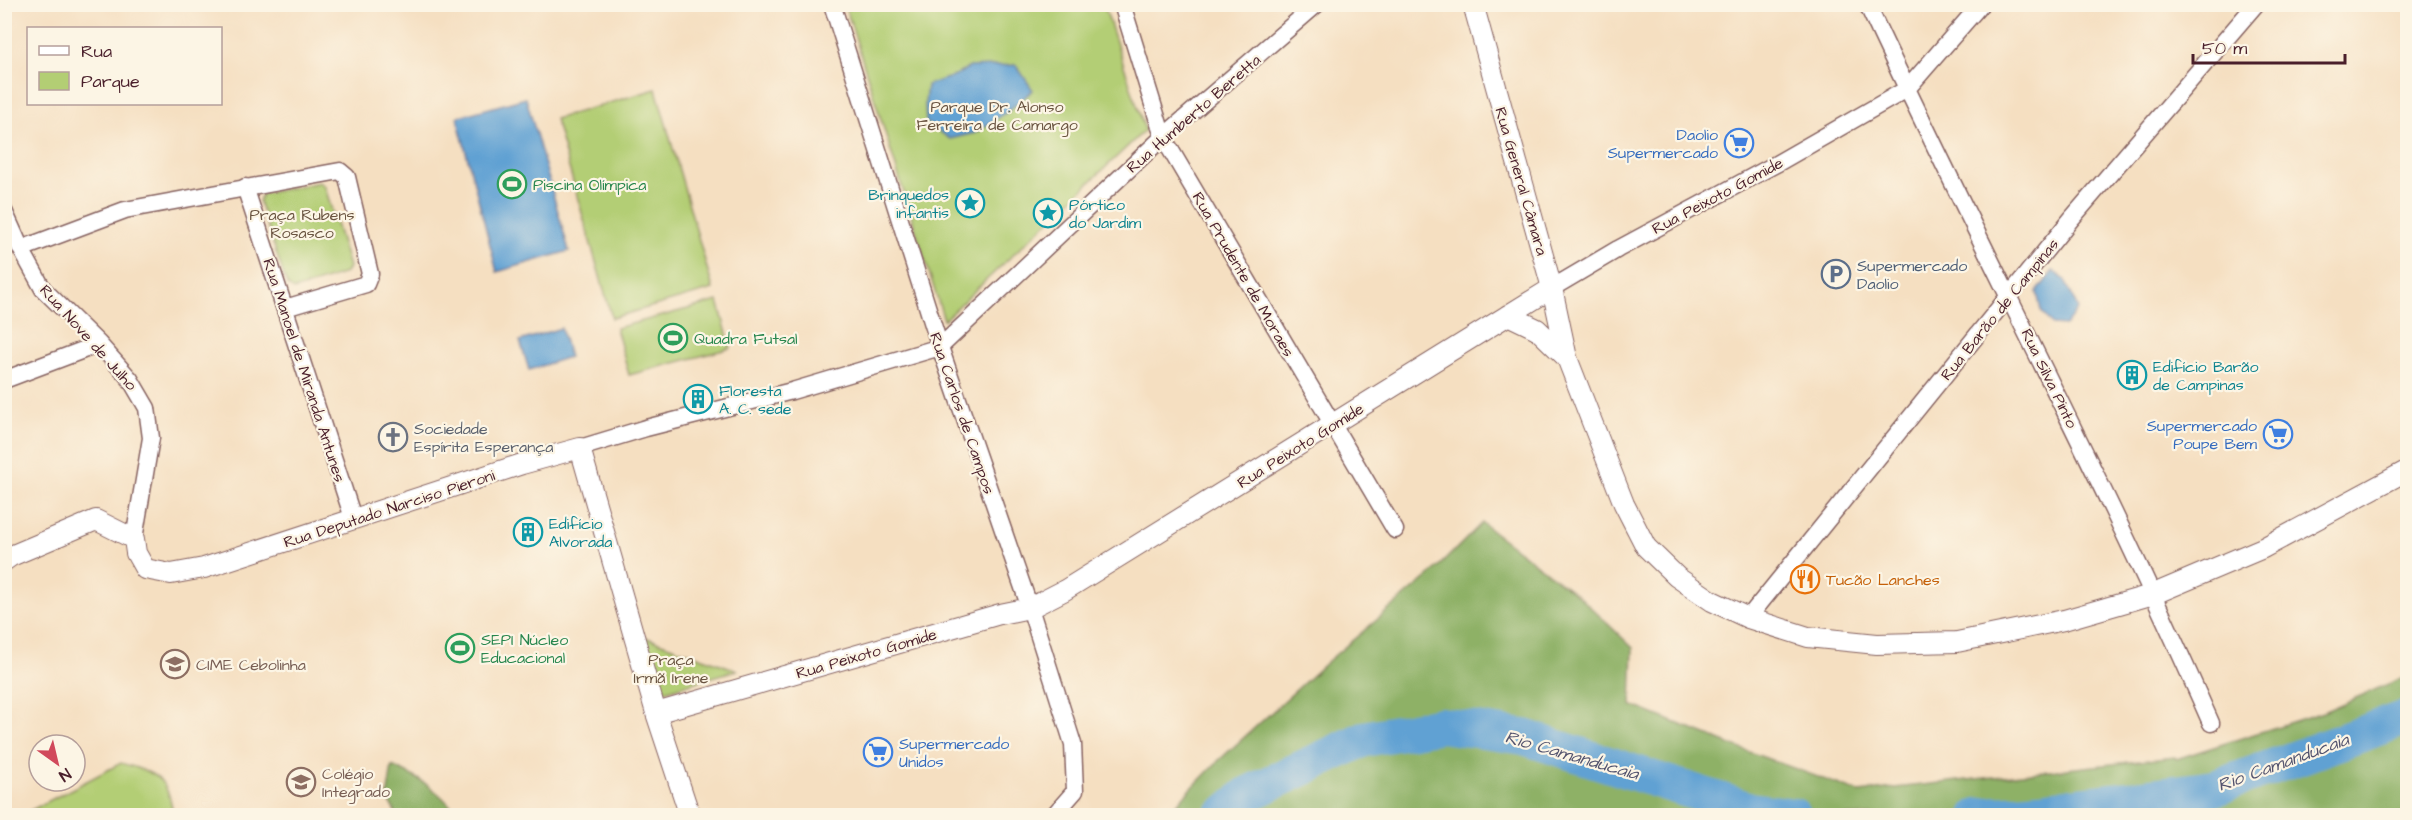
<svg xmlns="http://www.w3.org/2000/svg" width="2412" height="820" viewBox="0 0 2412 820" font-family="'Architects Daughter',sans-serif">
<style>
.green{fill:#b3ce74;stroke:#7e7650;stroke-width:1.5}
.forest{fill:#8eb166;stroke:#6c6848;stroke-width:1.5}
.water{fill:#60a1d3;stroke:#55607f;stroke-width:1.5}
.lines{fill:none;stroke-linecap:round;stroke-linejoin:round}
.river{stroke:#60a1d3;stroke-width:36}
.minor-casing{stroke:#866260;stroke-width:19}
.tertiary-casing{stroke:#866260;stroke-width:22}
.minor{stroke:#fff;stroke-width:16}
.tertiary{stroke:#fff;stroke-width:20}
.labels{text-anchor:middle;stroke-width:4.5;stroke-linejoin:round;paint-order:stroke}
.park-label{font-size:16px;fill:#6a5441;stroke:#fcf5e5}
.street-label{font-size:16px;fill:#4a1f2b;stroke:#fcf5e5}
.shop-label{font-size:16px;fill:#366cbe;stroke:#fcf5e5;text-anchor:end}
.leisure-label{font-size:16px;fill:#27864d;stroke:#fcf5e5;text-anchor:start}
.culture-label{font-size:16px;fill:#0d838f;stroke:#fcf5e5;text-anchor:start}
.service-label{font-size:16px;fill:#4e5e75;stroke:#fcf5e5;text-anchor:start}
.worship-label{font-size:16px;fill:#5b616d;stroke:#fcf5e5;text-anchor:start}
.food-label{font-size:16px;fill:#c56008;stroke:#fcf5e5;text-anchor:start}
.education-label{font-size:16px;fill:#785e54;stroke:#fcf5e5;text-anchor:start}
.water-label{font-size:18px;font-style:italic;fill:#53536e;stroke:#fcf5e5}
</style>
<rect width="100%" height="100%" fill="#fcf5e5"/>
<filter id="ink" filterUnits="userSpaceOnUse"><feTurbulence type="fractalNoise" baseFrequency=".0167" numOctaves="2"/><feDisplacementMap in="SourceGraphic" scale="12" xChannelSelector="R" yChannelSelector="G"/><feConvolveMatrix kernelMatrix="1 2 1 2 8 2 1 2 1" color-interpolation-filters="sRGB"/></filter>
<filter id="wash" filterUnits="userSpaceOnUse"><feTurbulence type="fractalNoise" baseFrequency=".008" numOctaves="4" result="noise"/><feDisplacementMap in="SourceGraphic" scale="24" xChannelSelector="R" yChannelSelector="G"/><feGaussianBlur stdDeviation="1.35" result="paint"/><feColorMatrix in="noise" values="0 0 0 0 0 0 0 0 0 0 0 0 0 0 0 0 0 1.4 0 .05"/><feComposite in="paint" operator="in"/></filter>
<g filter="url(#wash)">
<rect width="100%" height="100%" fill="#f5dfc1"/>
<!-- green -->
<path class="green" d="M845,5h259l41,125 -201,190z
M656,89l57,200 -101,29 -57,-199z
M320,182l5,5 24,80 -3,6 -52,17 -7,-5 -28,-84 3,-7z
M718,301l13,47 -102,27 -13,-47z
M639,635l98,35 -79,23z
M121,763c34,10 48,14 52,52h-151z"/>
<!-- forest -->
<path class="forest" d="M1482,523l99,75 52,50 -2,57 110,44 118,43 316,-35 1,2 147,-47 84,-36v135l-10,5 -1231,-1 51,-53 111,-101 102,-86z
M392,766c29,13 47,24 66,49h-61l-10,-17z"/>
<!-- water -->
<path class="water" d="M1016,65l17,25 -26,22 -32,21 -25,6 -24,-17 -1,-19 2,-18 27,-9 16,-9z
M526,98l43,153 -72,21 -40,-155z
M2053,271l12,9 13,29 -13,17 -13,-1 -11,-14 -4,-19z
M561,328l8,29 -40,13 -9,-29z"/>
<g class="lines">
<!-- river -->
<path class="river" d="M1222,816l26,-22 116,-55 77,-14 83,12 226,73 44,6
M1978,816l61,-6 176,-22 193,-71"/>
</g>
</g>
<g filter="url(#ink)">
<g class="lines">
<!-- minor casing -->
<g class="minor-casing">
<path id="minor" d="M832,4l108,343 90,261 43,136 2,47 -22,25
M1122,4l41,133 232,393
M1867,4c112,241 237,475 344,719
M245,187l108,331
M4,211l17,38 22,40 56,55 31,35 17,29 4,30 -17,101
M21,249l104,-39 215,-39 7,6 23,97 -4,10 -81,24
M1552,288l66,-39 158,-85 131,-75 74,-85
M4,380l95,-36
M580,448l66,-20 146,-37 148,-44 223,-210 154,-133
M1748,618l324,-400 184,-214"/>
</g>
<!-- tertiary casing -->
<g class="tertiary-casing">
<path id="tertiary" d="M1473,4l79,284 15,70
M1508,315l29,14 30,29 57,146 22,43 31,30 35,24 36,17 60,19 69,7 80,-2 107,-22 90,-26 109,-46 145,-78
M4,561l7,-5 85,-36 38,19 2,14 9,16 26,5 33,-6 318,-104 58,-16 76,265 34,103
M656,713l344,-99 30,-6 35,-18 487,-302"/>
</g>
<!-- minor -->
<use href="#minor" class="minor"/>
<!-- tertiary -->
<use href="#tertiary" class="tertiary"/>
</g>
</g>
<!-- icons -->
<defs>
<g id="supermarket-ring" transform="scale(1.5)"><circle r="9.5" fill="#fcf5e5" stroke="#3f7fe0" stroke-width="1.5"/><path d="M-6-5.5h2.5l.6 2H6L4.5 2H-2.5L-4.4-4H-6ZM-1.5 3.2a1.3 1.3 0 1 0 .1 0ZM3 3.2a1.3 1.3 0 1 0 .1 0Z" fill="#3f7fe0"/></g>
<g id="stadium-ring" transform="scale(1.5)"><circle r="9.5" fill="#fcf5e5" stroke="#2e9e5b" stroke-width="1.5"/><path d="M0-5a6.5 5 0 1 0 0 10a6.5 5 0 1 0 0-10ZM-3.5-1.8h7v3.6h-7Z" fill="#2e9e5b"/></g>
<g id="sight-ring" transform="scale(1.5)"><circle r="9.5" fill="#fcf5e5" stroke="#0f9aa8" stroke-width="1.5"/><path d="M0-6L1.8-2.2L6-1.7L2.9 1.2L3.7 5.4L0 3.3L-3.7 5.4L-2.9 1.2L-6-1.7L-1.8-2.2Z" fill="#0f9aa8"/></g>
<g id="parking-ring" transform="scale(1.5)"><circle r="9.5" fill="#fcf5e5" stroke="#5c6f8a" stroke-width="1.5"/><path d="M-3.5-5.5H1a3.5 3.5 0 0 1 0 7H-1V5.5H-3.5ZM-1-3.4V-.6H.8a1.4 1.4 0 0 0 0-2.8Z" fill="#5c6f8a"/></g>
<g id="building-ring" transform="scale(1.5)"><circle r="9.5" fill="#fcf5e5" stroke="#0f9aa8" stroke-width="1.5"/><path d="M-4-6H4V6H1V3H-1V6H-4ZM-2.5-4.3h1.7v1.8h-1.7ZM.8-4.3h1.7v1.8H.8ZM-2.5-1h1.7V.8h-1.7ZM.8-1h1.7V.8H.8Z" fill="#0f9aa8"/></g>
<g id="church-ring" transform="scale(1.5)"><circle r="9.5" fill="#fcf5e5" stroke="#6b7280" stroke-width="1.5"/><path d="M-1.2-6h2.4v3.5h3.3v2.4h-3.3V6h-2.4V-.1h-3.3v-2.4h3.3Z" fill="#6b7280"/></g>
<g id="restaurant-ring" transform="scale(1.5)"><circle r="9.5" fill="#fcf5e5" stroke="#e8710a" stroke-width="1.5"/><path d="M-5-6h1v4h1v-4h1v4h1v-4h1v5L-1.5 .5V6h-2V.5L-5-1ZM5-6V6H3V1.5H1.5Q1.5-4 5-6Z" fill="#e8710a"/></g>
<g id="school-ring" transform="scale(1.5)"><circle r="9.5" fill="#fcf5e5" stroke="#8d6e63" stroke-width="1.5"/><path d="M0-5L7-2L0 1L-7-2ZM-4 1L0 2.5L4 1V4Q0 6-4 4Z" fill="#8d6e63"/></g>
</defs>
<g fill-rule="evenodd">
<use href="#supermarket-ring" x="1739" y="143"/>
<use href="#stadium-ring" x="512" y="184"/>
<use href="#sight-ring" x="970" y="203"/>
<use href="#sight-ring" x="1048" y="213"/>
<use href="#parking-ring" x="1836" y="274"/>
<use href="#stadium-ring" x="673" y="338"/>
<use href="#building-ring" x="2132" y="375"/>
<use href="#building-ring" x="698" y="399"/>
<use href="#supermarket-ring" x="2278" y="434"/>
<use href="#church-ring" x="393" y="437"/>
<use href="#building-ring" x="528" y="532"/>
<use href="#restaurant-ring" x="1805" y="579"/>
<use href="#stadium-ring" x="460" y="648"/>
<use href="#school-ring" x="175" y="664"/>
<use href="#supermarket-ring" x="878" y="752"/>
<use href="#school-ring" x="301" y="782"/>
</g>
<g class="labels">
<!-- park labels -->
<g class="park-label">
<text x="997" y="112">Parque Dr. Alonso<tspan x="997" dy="18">Ferreira de Camargo</tspan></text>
<text x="302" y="220">Praça Rubens<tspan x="302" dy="18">Rosasco</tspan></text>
<text x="671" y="665">Praça<tspan x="671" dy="18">Irmã Irene</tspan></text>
</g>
<!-- street labels -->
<g class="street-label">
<text transform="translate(1193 113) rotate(-41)" y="6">Rua Humberto Beretta</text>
<text transform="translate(1522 181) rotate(74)" y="6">Rua General Câmara</text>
<text transform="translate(1717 195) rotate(-28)" y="6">Rua Peixoto Gomide</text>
<text transform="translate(1244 274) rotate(60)" y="6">Rua Prudente de Moraes</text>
<text transform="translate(1999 309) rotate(-51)" y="6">Rua Barão de Campinas</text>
<text transform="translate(89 337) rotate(48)" y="6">Rua Nove de Julho</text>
<text transform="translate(305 370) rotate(72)" y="6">Rua Manoel de Miranda Antunes</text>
<text transform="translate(2050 378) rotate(64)" y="6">Rua Silva Pinto</text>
<text transform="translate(963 413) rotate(71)" y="6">Rua Carlos de Campos</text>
<text transform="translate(1300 445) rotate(-32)" y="6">Rua Peixoto Gomide</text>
<text transform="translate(389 508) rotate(-18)" y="6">Rua Deputado Narciso Pieroni</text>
<text transform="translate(866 653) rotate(-16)" y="6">Rua Peixoto Gomide</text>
</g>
<!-- shop labels -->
<g class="shop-label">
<text x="1718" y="140">Daolio<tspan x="1718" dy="18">Supermercado</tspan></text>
<text x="2257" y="431">Supermercado<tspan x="2257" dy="18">Poupe Bem</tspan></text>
<text x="899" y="749" text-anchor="start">Supermercado<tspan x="899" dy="18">Unidos</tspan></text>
</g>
<!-- leisure labels -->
<g class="leisure-label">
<text x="533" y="190">Piscina Olímpica</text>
<text x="694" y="344">Quadra Futsal</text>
<text x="481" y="645">SEPI Núcleo<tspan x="481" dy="18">Educacional</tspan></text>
</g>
<!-- culture labels -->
<g class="culture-label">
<text x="949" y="200" text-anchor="end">Brinquedos<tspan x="949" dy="18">infantis</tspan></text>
<text x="1069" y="210">Pórtico<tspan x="1069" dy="18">do Jardim</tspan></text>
<text x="2153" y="372">Edifício Barão<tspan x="2153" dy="18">de Campinas</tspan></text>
<text x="719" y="396">Floresta<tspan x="719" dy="18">A. C. sede</tspan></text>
<text x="549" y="529">Edifício<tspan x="549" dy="18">Alvorada</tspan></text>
</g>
<!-- service labels -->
<g class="service-label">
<text x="1857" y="271">Supermercado<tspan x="1857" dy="18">Daolio</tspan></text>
</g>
<!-- worship labels -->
<g class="worship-label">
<text x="414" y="434">Sociedade<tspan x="414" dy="18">Espírita Esperança</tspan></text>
</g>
<!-- food labels -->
<g class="food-label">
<text x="1826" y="585">Tucão Lanches</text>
</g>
<!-- education labels -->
<g class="education-label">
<text x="196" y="670">CIME Cebolinha</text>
<text x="322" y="779">Colégio<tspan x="322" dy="18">Integrado</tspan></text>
</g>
<!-- water labels -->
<g class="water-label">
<text transform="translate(1572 755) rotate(16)" y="6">Rio Camanducaia</text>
<text transform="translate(2283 762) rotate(-20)" y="6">Rio Camanducaia</text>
</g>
</g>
<!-- margin -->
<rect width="2412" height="820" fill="none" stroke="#fcf5e5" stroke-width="24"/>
<!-- legend -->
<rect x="27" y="27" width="195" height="78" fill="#fcf5e5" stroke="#b59f9b" stroke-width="1.5"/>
<rect x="39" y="46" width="30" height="9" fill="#ffffff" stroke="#b59f9b" stroke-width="1.5"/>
<text x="81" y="57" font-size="18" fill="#4a1f2b">Rua</text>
<rect x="39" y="72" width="30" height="18" fill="#b3ce74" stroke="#b59f9b" stroke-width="1.5"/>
<text x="81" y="87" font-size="18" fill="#4a1f2b">Parque</text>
<!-- north arrow -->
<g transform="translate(57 763) rotate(146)"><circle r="28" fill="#fcf5e5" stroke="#b59f9b" stroke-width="1.5"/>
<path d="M0-4.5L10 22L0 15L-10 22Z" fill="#d1495b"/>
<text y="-9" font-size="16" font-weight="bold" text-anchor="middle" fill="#4a1f2b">N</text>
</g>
<!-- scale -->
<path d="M2193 54v9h152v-9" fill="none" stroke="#4a1f2b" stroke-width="3"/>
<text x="2202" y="54" font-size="18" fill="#4a1f2b" stroke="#fcf5e5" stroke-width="4.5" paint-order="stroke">50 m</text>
</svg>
